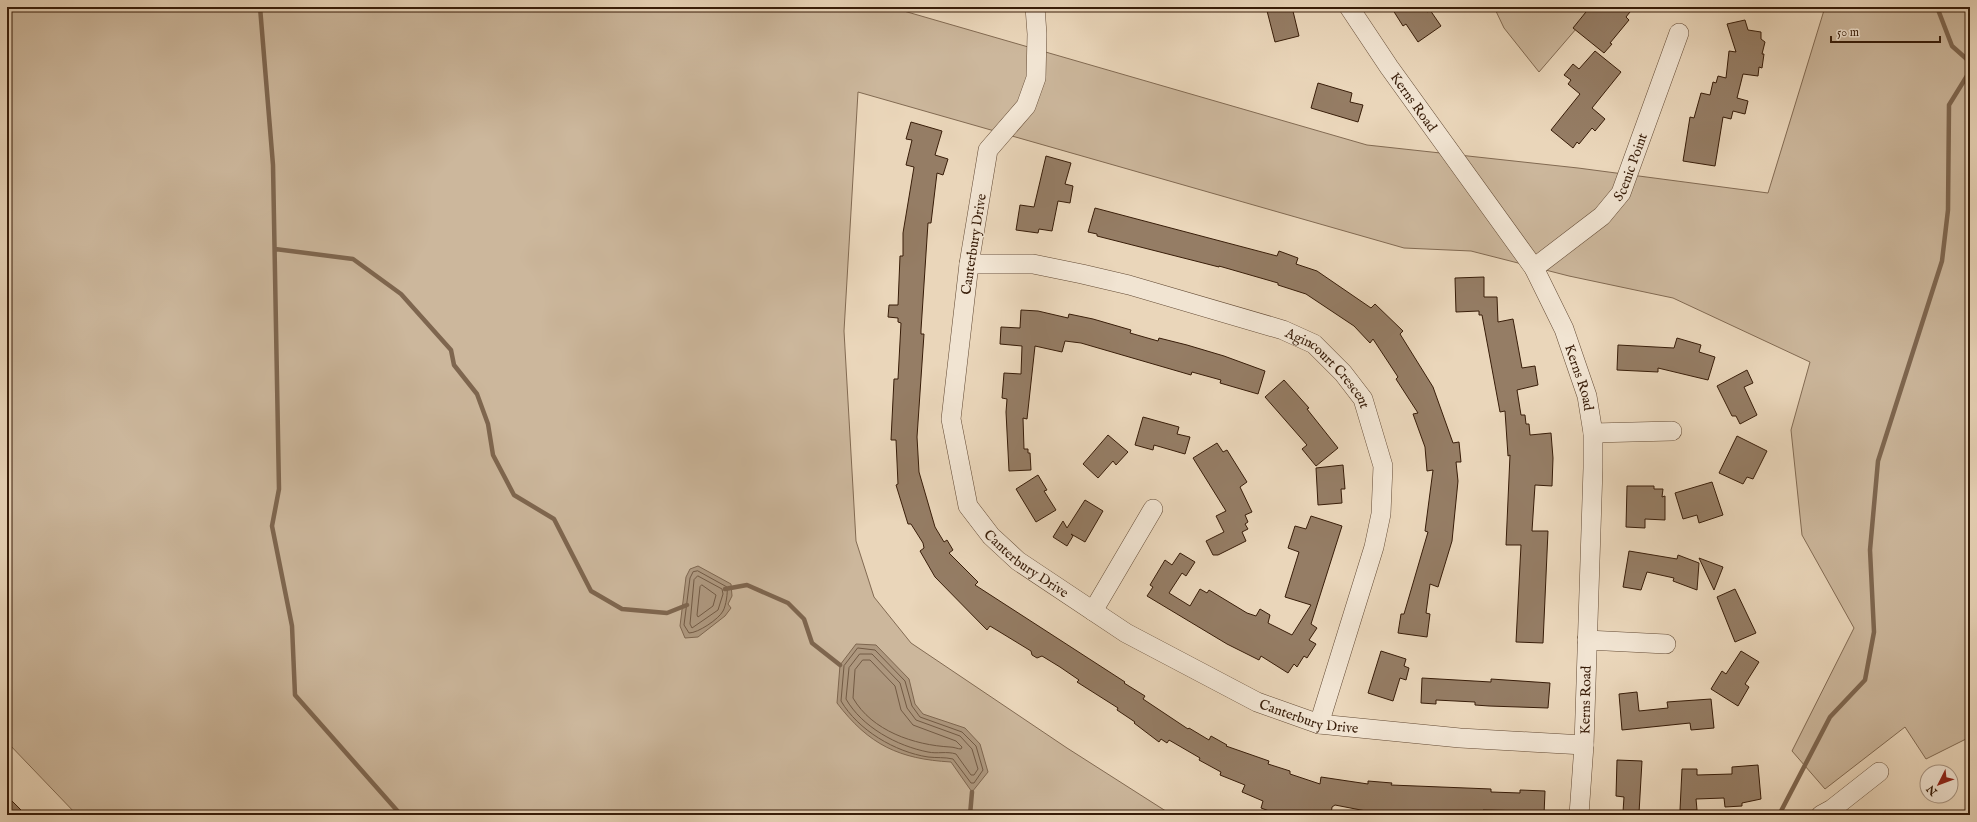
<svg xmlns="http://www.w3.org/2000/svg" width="1977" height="822" viewBox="0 0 1977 822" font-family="'IM FELL English',serif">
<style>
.green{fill:#ccb79c;stroke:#826a52}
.water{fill:#ad977e;stroke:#7e664f}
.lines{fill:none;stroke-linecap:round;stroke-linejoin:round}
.shore{stroke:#725a44;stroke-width:1}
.stream{stroke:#7e664f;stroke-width:4.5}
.building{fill:#957d65;stroke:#381d09}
.minor-casing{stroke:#644b35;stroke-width:20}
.minor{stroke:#f1e4d2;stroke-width:19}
.labels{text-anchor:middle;stroke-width:3;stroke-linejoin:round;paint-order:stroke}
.street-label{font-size:14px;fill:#381d09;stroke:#f1e4d2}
</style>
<rect width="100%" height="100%" fill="#ead6ba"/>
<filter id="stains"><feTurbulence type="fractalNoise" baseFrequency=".005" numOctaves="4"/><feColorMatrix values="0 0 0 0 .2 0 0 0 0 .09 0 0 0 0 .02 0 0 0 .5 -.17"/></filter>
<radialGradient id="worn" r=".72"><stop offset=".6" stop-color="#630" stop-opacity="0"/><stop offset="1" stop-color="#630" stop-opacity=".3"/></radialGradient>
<!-- green -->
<path class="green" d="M7,7h883l477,138 211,23 190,25 57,-186h145v730l-44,22 -21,-32 -80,62 -33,-38 62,-123 -52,-93 -11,-105 19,-68 -137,-64 -104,-22 -98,-25 -67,-3 -546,-156 -14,239 12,210 18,56 37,46 156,105 105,67h-1095l-70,-73z
M1494,7h101l-56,65 -35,-44z"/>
<!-- water -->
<path class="water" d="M698,566l33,18 1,12 -4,8 3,4 -6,8 -27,21 -13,1 -5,-12 6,-49 4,-8z
M856,644l20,1 33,34 6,25 8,10 42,14 15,16 8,28 -16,20 -21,-30c-52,-3 -82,-17 -114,-59l3,-38z"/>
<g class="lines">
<!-- shore -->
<path class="shore" d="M698,571l29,16c1,5 -1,19 -4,24 -4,8 -25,22 -34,22l-5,-8 6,-47 3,-6z
M698,576l24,13 1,5 -5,16 -26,18 -2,-4 4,-44z
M702,585l14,10 -3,11 -15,11 -1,-2 3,-28z
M858,648l17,2 30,31 7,25 8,11 42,15 14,14 7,24 -9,13h-3l-18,-24c-8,-2 -17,-1 -25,-2 -33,-5 -70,-27 -87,-56l3,-35z
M860,654h12l28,29 7,25 9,12 44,16 12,13 6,20 -4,6h-3l-15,-21c-9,-3 -19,0 -28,-2 -31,-6 -66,-25 -82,-53l3,-31z
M863,660h7l25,26 6,24 12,15 43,16 6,6 -1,2c-3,0 -7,-2 -11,-2 -36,-2 -78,-16 -97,-49l2,-28z"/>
<!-- stream -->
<path class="stream" d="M260,7l13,158 6,324 -7,37 20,100 3,69 106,120
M1937,7l15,39 18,16
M275,249l78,10 48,35 50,56 3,15 23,29 11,30 5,31 21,40 40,24 37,72 31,18 45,4 20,-8
M725,589l22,-4 41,18 16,16 8,24 28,22
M970,815l2,-23
M1779,815l51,-98 35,-37 9,-48 -4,-82 8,-89 64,-200 6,-51 1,-105 21,-34"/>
</g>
<!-- building -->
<path class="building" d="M1266,7h26l7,29 -24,6z
M1391,7h33l3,5 3,-2 11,16 -23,16 -12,-18 -3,2z
M1590,7h44l-8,10 3,3 -19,23 2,1 -8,9 -31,-25z
M1745,20l3,10 13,2v7l4,3 -3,12h2l-2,14 -3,-1 -1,9 -15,-2 -6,24 11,3 -3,13 -12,-3 -2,8 -8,-2 -8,49 -32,-5 7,-44 4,1 7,-25 9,2 3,-13 3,1 2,-7 8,2 3,-27 7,1 -9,-28z
M1595,51l26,21 -29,36 13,11 -10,12 -3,-3 -13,16 -2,-2 -4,6 -22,-18 29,-36 -12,-10 3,-4 -7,-5 9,-11 6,5z
M1318,83l34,10 -2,9 13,3 -5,17 -47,-14z
M911,122l31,9 -7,24 13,4 -5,16 -6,-2 -6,50h-3l-7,107v4h3l-7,103 2,35 16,55 9,15 3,-2 6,10 -4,3 29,29 -3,3 150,97 -1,1 21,13 -2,3 45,30 1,-1 20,12 2,-4 16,9 -1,1 43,15 -1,3 22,7v3l30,10 1,-7 47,7v-3l24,2 -1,2 100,4v3l29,1v-3l25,1 -1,24h-17l1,-4 -45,-1 -1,5 -74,-3v2l-42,-3 -31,-6 -3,2 -1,8 -29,-4 -1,4h-21l-19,-7 2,-7 -21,-9 3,-7 -25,-10 1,-3 -22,-12 1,-2 -31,-18 -2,3 -6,-4 -2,3 -25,-19 1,-1 -18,-12 1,-2 -41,-26 2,-2 -19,-13 -18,-11 -5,2 -5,-3 -1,-4 -41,-25 -3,4 -52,-53 -15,-26 4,-3 -1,-5 -12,-19h-3l-12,-39 2,-1 -2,-44h-5l3,-61h4l3,-56 -3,-1v-4l-10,-1 1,-12h9l2,-49h3v-23l11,-66 -8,-2 6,-25 -6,-1z
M1046,156l25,7 -6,21 8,2 -3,17 -12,-2 -6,30 -13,-2 -1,4 -22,-3 4,-25 14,2z
M1095,208l182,48 2,-5 19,7 -2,6 21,7 54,37 4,-4 28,27 -3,3 33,53 20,56 6,-1 2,20h-5l2,19 -6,60 -14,46 -8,-3 -4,29 4,1 -3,23 -29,-4 3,-19h3l24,-82 -3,-1 8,-61 -6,1 -2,-24 -12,-33 5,-1 -22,-34 2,-2 -25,-38 -3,4 -16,-17 -48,-32 -28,-9v-2l-59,-17v1l-122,-31v-2l-9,-2z
M1484,277v20h13l1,25 15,-3 9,49 13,-2 3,19 -21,5 4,25h4l1,9h3l1,11 21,-2 2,25 -1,28 -17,-1 -3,46h16l-5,112 -27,-1 5,-97h-15l4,-90 -2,1 -3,-45 -5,1 -18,-97h-3v-4l-23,1 -1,-34z
M1021,310l17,1 30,7 1,-4 24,5 38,11 -1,3 28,8 1,-3 28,7 37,11 41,15 -7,23 -38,-11 1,-3 -29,-8 -1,3 -110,-32 -16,-2 -3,11 -27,-6 -8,73 -4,-1 1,31h4v4h2l1,17 -22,1 -3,-59 1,-13 -5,-1 2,-25 17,1 1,-28 -22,-2 1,-17 19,1z
M1677,338l24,7 -2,7 16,5 -7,23 -50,-12v4l-41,-2 1,-25 56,3z
M1747,370l6,13 -9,4 13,28 -17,9 -4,-8h-4l-15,-30z
M1284,380l25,28 -2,1 31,39 -22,18 -14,-17 5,-4 -42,-48z
M1143,417l36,10 -2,7 13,3 -5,17 -31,-9 -1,5 -18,-5z
M1108,435l20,17 -12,13 -3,-4 -15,17 -15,-14z
M1737,436l30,15 -14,28 -6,-2 -4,7 -24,-11z
M1217,443l6,9 4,-2 20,32 -7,5 12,25 -7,3 3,7 -3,2 3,5 -6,3 4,9 -28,14h-5l-7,-14 18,-9 -8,-16 10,-5 -33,-53z
M1343,465l2,24h-4l1,14 -24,2 -2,-37z
M1038,475l9,15 -3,1 12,19 -20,12 -20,-33z
M1712,482l11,33 -24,8 -2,-8 -14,4 -8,-26z
M1627,486h27v3h9l-1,8 3,-1v24l-20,-1v9l-19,-1z
M1085,500l18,11 -18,31 -14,-8 2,2 -6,10 -14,-9 10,-16 4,7z
M1311,516l31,10 -31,98 6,4 -8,12 7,4 -9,14 -3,-2 -7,11 -3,-3 -6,9 -27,-17 -2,4 -32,-16 -80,-48 6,-9 -3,-2 15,-25 7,5 8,-12 15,9 -9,14 -4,-3 -13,20 21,13 10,-17 7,4 2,-3 38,23 9,3 4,-7 10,6 -2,8 24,12 19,-30 -26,-8 14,-45 -11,-4 7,-22 11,3z
M1629,551l48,8 1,-4 21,8 -2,27 -24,-9 1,-3 -27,-6 -6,18 -18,-3z
M1699,558l24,9 -9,23z
M1735,589l21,44 -21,9 -18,-45z
M1381,651l25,8 -2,7 5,2 -3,12 -6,-2 -7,23 -25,-8z
M1741,651l18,11 -14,22 4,3 -11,19 -27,-17 11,-18 4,3z
M1422,678l69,4v-3l59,4 -2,25 -59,-2 -14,-1v-3l-39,-2v4l-15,-1z
M1637,692l2,19 29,-3 -1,-6 44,-3 3,29 -23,2 -1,-7 -68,7 -3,-36z
M1617,760l25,1 -3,52 -16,-1 1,-15 -8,-1z
M1758,765l3,34 -19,4v3l-17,1 -1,-9 -28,1 1,11h-17l2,-41h15v6l35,-1v-7z
M7,796l19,19h-19z"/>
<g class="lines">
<!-- minor casing -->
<g class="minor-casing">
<g id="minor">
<path id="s1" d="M1035,7l2,27 -1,44 -10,28 -38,44 -19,114 -18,155 17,87 23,30 27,25 108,72 131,69 62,22 141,14 124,7"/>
<path id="s2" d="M1349,7l40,60 145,201 30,61 23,67 6,37v35l-9,277 -5,70"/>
<path id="s3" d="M969,264h64l49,10 47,11 154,45 31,14 29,29 20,26 20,67 -2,48 -7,33 -55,177"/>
<path id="s4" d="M1534,268l68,-52 19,-23 58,-160"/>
<path d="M1593,433l79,-2"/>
<path d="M1093,611l60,-102"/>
<path d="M1587,640l79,4"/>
<path d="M1821,815l11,-6 47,-37"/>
</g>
</g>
<!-- minor -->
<use href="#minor" class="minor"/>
</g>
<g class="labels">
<!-- street labels -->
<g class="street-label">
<text dy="5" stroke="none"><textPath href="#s2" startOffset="115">Kerns Road</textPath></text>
<text dy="5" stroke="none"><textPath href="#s4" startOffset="143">Scenic Point</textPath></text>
<text transform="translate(973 244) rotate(-81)" y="5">Canterbury Drive</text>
<text dy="5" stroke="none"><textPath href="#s3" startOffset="383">Agincourt Crescent</textPath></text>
<text dy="5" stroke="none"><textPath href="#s2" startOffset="439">Kerns Road</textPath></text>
<text dy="5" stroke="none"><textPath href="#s1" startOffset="602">Canterbury Drive</textPath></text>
<text transform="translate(1585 700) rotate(-89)" y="5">Kerns Road</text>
<text dy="5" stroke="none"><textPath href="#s1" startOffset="926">Canterbury Drive</textPath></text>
</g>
</g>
<!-- margin -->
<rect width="1977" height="822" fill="none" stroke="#ead6ba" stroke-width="24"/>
<rect x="8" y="8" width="1961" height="806" fill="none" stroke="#381d09" stroke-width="2"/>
<rect x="12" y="12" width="1953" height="798" fill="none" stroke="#381d09"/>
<!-- north arrow -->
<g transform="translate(1939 784) rotate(228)"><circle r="19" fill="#f1e4d2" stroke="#a79482"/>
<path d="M0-3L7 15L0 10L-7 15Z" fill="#8f2418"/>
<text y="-6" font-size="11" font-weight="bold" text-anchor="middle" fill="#381d09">N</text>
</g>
<!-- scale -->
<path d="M1831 36v6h109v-6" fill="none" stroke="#381d09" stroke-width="2"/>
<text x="1837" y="36" font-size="12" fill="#381d09" stroke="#f1e4d2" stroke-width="3" paint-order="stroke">50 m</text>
<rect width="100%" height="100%" filter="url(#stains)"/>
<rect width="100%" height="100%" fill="url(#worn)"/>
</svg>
